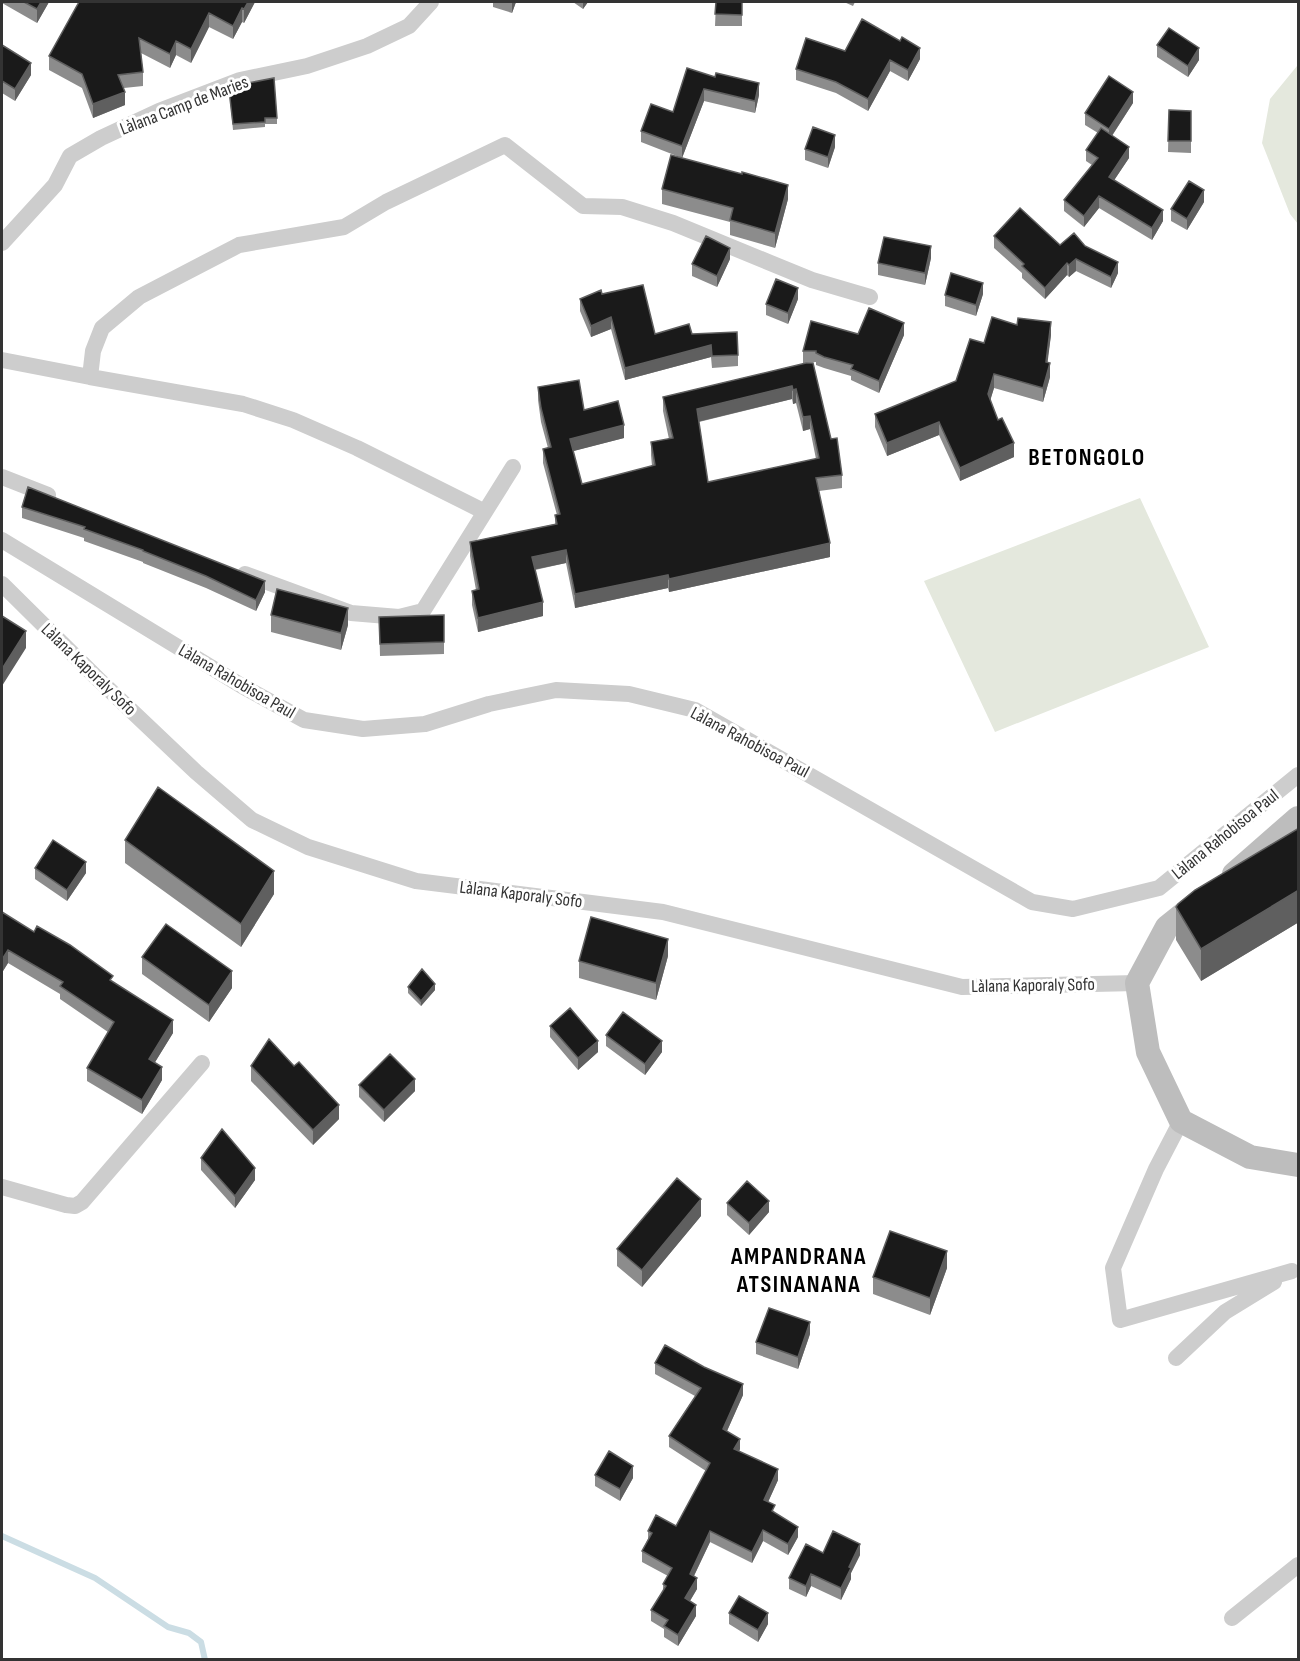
<svg xmlns="http://www.w3.org/2000/svg" width="1300" height="1661" viewBox="0 0 1300 1661" font-family="'Sofia Sans Condensed',sans-serif">
<style>
.green{fill:#e4e8dd}
.lines{fill:none;stroke-linecap:round;stroke-linejoin:round}
.stream{stroke:#cbdde4;stroke-width:6}
.street{stroke:#cdcdcd;stroke-width:16}
.secondary{stroke:#bdbdbd;stroke-width:24}
.wall{fill:#8c8c8c;fill-rule:evenodd}
.shaded-wall{fill:#5f5f5f}
.building{fill:#1a1a1a;stroke:#5f5f5f;stroke-width:1.5;fill-rule:evenodd}
.labels{text-anchor:middle;stroke-width:6;stroke-linejoin:round;paint-order:stroke}
.street-label{font-size:18px;fill:#333;stroke:#fff}
.district-label{font-size:24px;font-weight:bold;letter-spacing:1.5px;fill:#000;stroke:#fff}
</style>
<rect width="100%" height="100%" fill="#fff"/>
<!-- green -->
<path class="green" d="M1297,66h1v158l-8,-10 -28,-71 8,-44z
M1140,498l69,149 -214,85 -71,-151z"/>
<g class="lines">
<!-- stream -->
<path class="stream" d="M2,1536l93,42 73,49 21,6 12,9 4,18"/>
<!-- street -->
<path class="street" d="M2,243l53,-58 15,-29 31,-18 58,-27 81,-31 67,-14 60,-20 42,-20 22,-24
M2,360l88,17 3,-26 9,-23 37,-31 100,-52 105,-18 42,-25 119,-57 78,61 39,1 51,16 139,57 58,17
M90,377l153,27 50,16 64,28 128,64
M2,477l46,18
M2,540l240,146 62,34 59,9 62,-5 64,-20 67,-14 73,4 66,16 337,192 41,7 86,-21 139,-113
M245,574l106,39 48,4 24,-6 90,-144
M2,584l96,95 98,93 56,48 56,27 108,34 247,31 299,75 175,-4
M1181,1121l-25,48 -43,99 7,52 172,-49
M2,1187l64,18 9,1 7,-4 120,-139
M1176,1358l49,-46 49,-30
M1232,1618l66,-53"/>
<!-- secondary -->
<path class="secondary" d="M1234,874l64,-56
M1202,899l-35,28 -30,56 11,69 33,69 69,36 48,8"/>
</g>
<!-- wall -->
<path class="wall" d="M2,2h47l-12,21 -35,-20z
M79,2h176l-11,21 -2,-1 -9,17 -24,-12 -18,36 -15,-8 -6,13 -29,-15 2,19v14l-19,2 1,17 -32,13 -11,-30 -33,-18v-14z
M493,2h23l-4,11 -19,-6z
M573,2h15l-5,7z
M716,2h26v24h-27z
M844,2h11l-2,4z
M2,45l29,30 -16,26 -13,-8z
M1157,45l42,15 -11,17 -31,-20z
M845,51l75,8 -12,22 -18,-10 -22,40 -32,-18 -40,-13v-11z
M687,68l72,27 -4,18 -51,-12 -22,57 -41,-16v-11l32,-19z
M229,90l48,28v6h-12v3l-32,3z
M1133,103l-21,33 17,22 -15,22 49,41 -11,19 -53,-32 -15,19 -20,-16v-11l28,-35 -6,-4v-11l12,-17 -13,-8v-12z
M1169,110l22,1v42l-23,-1z
M835,147l-7,21 -23,-8v-11z
M742,174l46,25 -13,49 -45,-13v-13l-68,-18v-15z
M1204,202l-17,28 -16,-9v-12z
M994,236l66,9 25,1 33,27 -7,15 -35,-17 -7,6 -2,-2 -22,24 -23,-21v-5l-28,-25z
M931,258l-6,27 -47,-10v-12z
M730,259l-13,28 -25,-11v-12z
M602,294l53,40h37l46,21v11l-26,2 -1,-11 -86,23 -14,-51 -20,8 -11,-26v-12z
M983,294l-7,22 -31,-10v-11z
M798,299l-10,25 -22,-9v-11z
M858,334l46,1 -25,58 -28,-13v-4l-27,-8 -8,-3v-3l-13,1v-12z
M1051,335l-4,27 3,15 -7,25 -49,-14 -4,12 24,57 -54,24 -21,-46 -52,21 -12,-29v-13l81,-33 28,-38z
M806,363l36,112v13l-23,3 11,66 -161,35 -1,-4 -93,20 -9,-45 -31,7 8,46 -65,16 -6,-27v-14l4,-1 -6,-34v-14l85,-18v-9h2l-14,-52v-14l5,-1 -7,-26 -3,-22v-13l46,23 40,28 -51,13 9,33 70,-18 -1,-11v-13l18,-3 -6,-28v-14zM792,399l1,5 3,-1 7,28 7,-2 6,30 -108,23 -9,-60z
M28,487l237,105 -9,19 -50,-23 -63,-25v-1l-59,-21v-3l-62,-20v-11z
M271,615l77,10 -7,25 -70,-18z
M444,615v39l-64,2 -1,-39z
M1299,828v94l-98,59 -25,-41v-33z
M125,840l149,54 -33,53 -116,-84z
M35,868l51,5 -19,28 -32,-22z
M2,912l111,70 60,51 -18,29 7,18 -20,34 -55,-33v-13l21,-36 -48,-33v-5l-52,-31 -5,8h-1z
M668,956l-12,44 -77,-22v-17z
M142,957l90,31 -23,34 -67,-48z
M408,987l27,3 -14,16 -13,-13z
M550,1026l48,26 -20,18 -28,-33z
M606,1035l56,17 -17,23 -39,-29z
M251,1066l88,53 -26,26 -62,-64z
M359,1085l56,6 -31,31 -25,-25z
M201,1158l54,22 -20,28 -34,-38z
M727,1203l42,9 -20,23 -22,-20z
M701,1216l-59,71 -25,-21v-17z
M947,1268l-17,47 -57,-21v-17z
M810,1334l-12,35 -42,-15v-12z
M655,1363l88,32 -16,36 13,18 -1,3 39,28 -10,22 7,11 23,24 -10,18 -25,-14 -11,22 -42,-21 -16,34 3,13 -7,12 6,15 -18,30 -14,-9v-8l-13,-8v-11l12,-19v-7l5,-8 -26,-14v-11l6,-12v-8l28,-5 30,-55 -37,-24v-11l26,-40 -40,-22z
M595,1475l38,3 -13,23 -25,-15z
M823,1553l37,2 -9,18v6l-10,21 -30,-14 -5,11 -17,-8v-11z
M729,1613l39,11 -10,18 -29,-18z"/>
<!-- shaded-wall -->
<path class="shaded-wall" d="M41,2h8l-12,21v-14z
M248,2h7l-11,21v-14z
M512,2h4l-4,11z
M583,2h5l-5,7z
M242,8v14l-9,17v-13z
M209,13v14l-18,36v-14z
M176,41v14l-6,13v-14z
M920,48v11l-12,22v-11z
M1199,48v12l-11,17v-11z
M890,60v11l-22,40v-12z
M31,63v12l-16,26v-12z
M759,83v12l-4,18v-12z
M704,89v12l-22,57v-12z
M125,92v13l-32,13v-14z
M1133,92v11l-24,37v-11z
M835,135v12l-7,21v-11z
M1129,147v11l-20,30v-11z
M788,185v14l-13,49v-15z
M1204,190v12l-17,28v-11z
M1099,196v12l-15,19v-11z
M1163,210v11l-11,19v-12z
M931,246v12l-6,27v-12z
M730,248v11l-13,28v-11z
M1076,259v12l-7,6v-12z
M1118,262v11l-7,15v-11z
M1067,263v12l-22,24v-11z
M983,283v11l-7,22v-11z
M798,288v11l-10,25v-11z
M611,317v12l-20,8v-11z
M1051,322v13l-5,40v-13z
M904,323v12l-25,58v-12z
M711,345v12l-86,23v-12z
M1050,363v14l-7,25v-14z
M994,374v14l-6,20v-14z
M792,386v13l-95,23v-13z
M796,389v14l-3,1v-14z
M810,416v13l-7,2v-14z
M939,422v13l-52,21v-13z
M624,425v13l-54,14v-13z
M1014,443v14l-54,24v-13z
M830,543v14l-161,35v-13z
M566,550v13l-34,7v-13z
M668,575v13l-93,20v-14z
M265,581v11l-9,19v-11z
M543,602v14l-65,16v-14z
M348,608v17l-7,25v-17z
M26,631v17l-24,38v-17z
M86,862v11l-19,28v-11z
M274,871v23l-33,53v-23z
M1299,890v32l-98,59v-32z
M668,939v17l-12,44v-17z
M8,950v13l-5,8v-13z
M232,971v17l-23,34v-17z
M435,984v6l-14,16v-5z
M173,1020v13l-24,39v-13z
M598,1041v11l-20,18v-12z
M662,1041v11l-17,23v-11z
M162,1067v13l-20,34v-14z
M415,1079v12l-31,31v-12z
M339,1105v14l-26,26v-15z
M255,1168v12l-20,28v-12z
M701,1199v17l-59,71v-17z
M769,1201v11l-20,23v-12z
M947,1251v17l-17,47v-17z
M810,1322v12l-12,35v-12z
M743,1384v11l-20,45v-11z
M740,1439v10l-6,11v-11z
M633,1466v12l-13,23v-12z
M778,1469v11l-14,31v-11z
M798,1527v10l-10,18v-11z
M763,1530v11l-11,22v-11z
M710,1531v11l-20,42v-10z
M860,1544v11l-9,18v6l-10,21v-12l8,-21z
M811,1574v12l-5,11v-11z
M697,1578v11l-12,20v-11z
M696,1605v11l-18,30v-11z
M768,1613v11l-10,18v-12z"/>
<!-- building -->
<path class="building" d="M24,2h17l-4,7z
M79,2h169l-4,7 -2,-1 -9,18 -24,-13 -18,36 -15,-8 -6,13 -31,-16 4,34 -25,3 7,17 -32,12 -11,-30 -33,-18z
M716,2h26v13l-27,-1z
M862,19l38,22 2,-4 18,11 -12,22 -18,-10 -22,39 -32,-17 -40,-13 10,-31 39,13z
M1169,28l30,20 -11,18 -31,-21z
M2,45l29,18 -16,26 -13,-8z
M687,68l28,9 1,-4 43,10 -4,18 -51,-12 -22,57 -41,-15 10,-27 22,8z
M1109,76l24,16 -24,37 -24,-16z
M274,78l3,40h-12v4l-32,2 -4,-34 13,-3 1,-3z
M1169,110l22,1v30h-23z
M813,127l22,8 -7,22 -23,-8z
M1101,128l28,19 -20,30 54,33 -11,18 -53,-32 -15,20 -20,-16 34,-42 -12,-8z
M671,155l71,19v-2l46,13 -13,48 -45,-13 3,-12 -71,-19z
M1189,181l15,9 -17,29 -16,-10z
M1020,208l40,37 14,-12 11,13 33,16 -7,15 -35,-18 -7,6 -2,-2 -22,25 -23,-22 2,-2 -30,-28z
M706,236l24,12 -13,28 -25,-12z
M884,237l47,9 -6,27 -47,-10z
M951,273l32,10 -7,22 -31,-10z
M776,279l22,9 -10,25 -22,-9z
M643,285l12,49 34,-10 3,10 45,-2 1,23 -26,1 -1,-11 -86,23 -14,-51 -20,9 -11,-27 21,-9 1,4z
M869,308l35,15 -25,58 -28,-12 2,-4 -29,-8 -8,-4v-2h-13l8,-30 47,13z
M992,317l25,8 1,-7 33,4 -5,40 4,1 -7,25 -49,-14 -6,20 10,26 4,-2 12,25 -54,25 -21,-46 -52,21 -12,-29 81,-33 14,-42 14,4z
M806,363h7l18,76 6,-1 5,37 -26,3 14,65 -161,36 -1,-4 -93,19 -9,-44 -34,7 11,45 -65,16 -6,-27 7,-2 -9,-47 87,-18 -2,-9 5,-1 -17,-65 8,-2 -10,-39 -3,-21 41,-7 5,30 34,-9 6,24 -54,14 12,45 73,-19 -4,-23 22,-4 -10,-41zM792,386l1,4 3,-1 7,28 7,-1 9,42 -111,24 -11,-73z
M28,487l237,94 -9,19 -50,-24 -63,-25v-1l-59,-21 1,-2 -63,-20z
M277,589l71,19 -7,25 -70,-18z
M444,615v27l-64,2 -1,-27z
M2,616l24,15 -24,38z
M158,787l116,84 -33,53 -116,-84z
M1299,828v62l-98,59 -25,-42 2,-3 17,-14z
M53,840l33,22 -19,28 -32,-22z
M2,912l32,20 3,-6 33,19 43,31 -3,4 63,40 -24,39 13,8 -20,33 -55,-32 27,-46 -54,-36 3,-4 -55,-32 -5,8h-1z
M591,917l77,22 -12,44 -77,-22z
M166,924l66,47 -23,34 -67,-48z
M422,969l13,15 -14,17 -13,-14z
M570,1008l28,33 -20,17 -28,-32z
M623,1012l39,29 -17,23 -39,-29z
M269,1039l25,27 5,-4 40,43 -26,25 -62,-64z
M390,1054l25,25 -31,31 -25,-25z
M222,1129l33,39 -20,28 -34,-38z
M677,1178l24,21 -59,71 -25,-21z
M747,1181l22,20 -20,22 -22,-20z
M890,1231l57,20 -17,47 -57,-21z
M769,1308l41,14 -12,35 -42,-15z
M665,1345l39,22 39,17 -20,45 17,10 -6,10 44,20 -14,31 11,5 -3,6 26,16 -10,17 -25,-14 -11,22 -42,-21 -20,43 7,4 -12,20 11,7 -18,30 -14,-9 4,-6 -17,-10 15,-24 -3,-2 9,-16 -30,-17 10,-18 -4,-2 8,-16 20,11 34,-63 -41,-27 32,-48 -46,-25z
M609,1451l24,15 -13,23 -25,-14z
M833,1531l27,13 -11,23 2,1 -10,20 -30,-14 -5,12 -17,-8 17,-34 17,9z
M739,1596l29,17 -10,17 -29,-17z"/>
<g class="labels">
<!-- street labels -->
<g class="street-label">
<text transform="translate(184 105) rotate(-21)" y="6">Làlana Camp de Maries</text>
<text transform="translate(89 669) rotate(44)" y="6">Làlana Kaporaly Sofo</text>
<text transform="translate(237 681) rotate(30)" y="6">Làlana Rahobisoa Paul</text>
<text transform="translate(750 742) rotate(28)" y="6">Làlana Rahobisoa Paul</text>
<text transform="translate(1225 834) rotate(-39)" y="6">Làlana Rahobisoa Paul</text>
<text transform="translate(521 894) rotate(7)" y="6">Làlana Kaporaly Sofo</text>
<text transform="translate(1033 985) rotate(-1)" y="6">Làlana Kaporaly Sofo</text>
</g>
<!-- district labels -->
<g class="district-label">
<text x="1087" y="465">BETONGOLO</text>
<text x="799" y="1264">AMPANDRANA<tspan x="799" dy="28">ATSINANANA</tspan></text>
</g>
</g>
<!-- border -->
<rect width="1300" height="1661" fill="none" stroke="#333333" stroke-width="6"/>
</svg>
